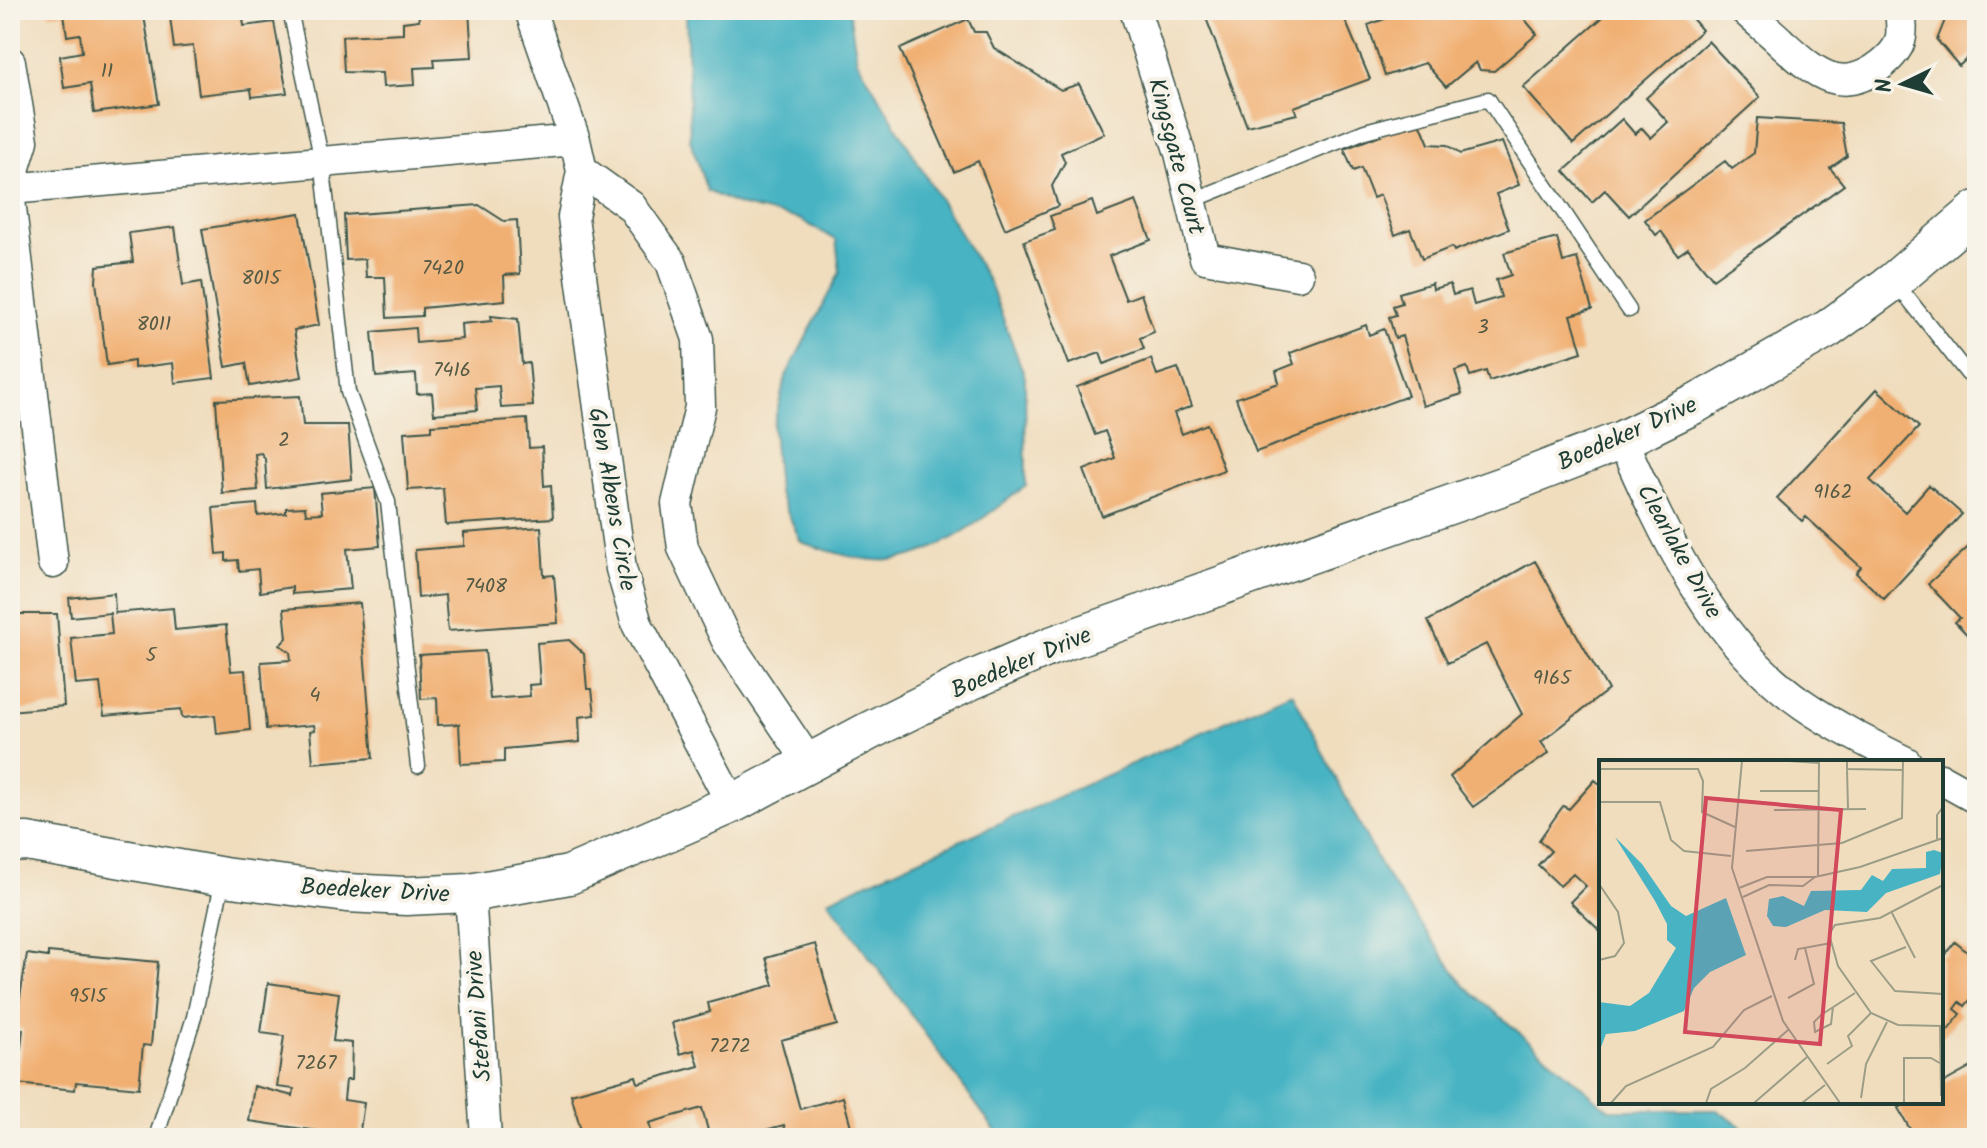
<svg xmlns="http://www.w3.org/2000/svg" width="1987" height="1148" viewBox="0 0 1987 1148" font-family="Kalam,sans-serif">
<style>
.water{fill:#47b3c3;stroke:#33787c;stroke-width:2}
.building{fill:#f1b073}
.lines{fill:none;stroke-linecap:round;stroke-linejoin:round}
.service-casing{stroke:#3e5549;stroke-width:17}
.minor-casing{stroke:#3e5549;stroke-width:33}
.tertiary-casing{stroke:#3e5549;stroke-width:41}
.service{stroke:#fff;stroke-width:14}
.minor{stroke:#fff;stroke-width:30}
.tertiary{stroke:#fff;stroke-width:38}
.labels{text-anchor:middle;stroke-width:8;stroke-linejoin:round;paint-order:stroke}
.number-label{font-size:20px;fill:#545a44}
.street-label{font-size:24px;fill:#1f3d34;stroke:#f7f3e8}
.inset-road{fill:none;stroke:#9c9d87;stroke-width:2}
.view{fill:#d1495b;fill-opacity:0.15;stroke:#d1495b;stroke-width:4}
.inset-edge{fill:none;stroke:#1f3d34;stroke-width:4}
</style>
<rect width="100%" height="100%" fill="#f7f3e8"/>
<filter id="ink" filterUnits="userSpaceOnUse"><feTurbulence type="fractalNoise" baseFrequency=".0125" numOctaves="2"/><feDisplacementMap in="SourceGraphic" scale="16" xChannelSelector="R" yChannelSelector="G"/><feConvolveMatrix kernelMatrix="1 2 1 2 8 2 1 2 1" color-interpolation-filters="sRGB"/></filter>
<filter id="wash" filterUnits="userSpaceOnUse"><feTurbulence type="fractalNoise" baseFrequency=".006" numOctaves="4" result="noise"/><feDisplacementMap in="SourceGraphic" scale="32" xChannelSelector="R" yChannelSelector="G"/><feGaussianBlur stdDeviation="1.8" result="paint"/><feColorMatrix in="noise" values="0 0 0 0 0 0 0 0 0 0 0 0 0 0 0 0 0 1.4 0 .05"/><feComposite in="paint" operator="in"/></filter>
<g filter="url(#wash)">
<rect width="100%" height="100%" fill="#f0ddbe"/>
<!-- water -->
<path class="water" d="M686,10h163l8,50 133,224 35,93 1,109c-40,29 -78,64 -128,73 -28,6 -70,-8 -97,-17l-23,-50 -5,-65 13,-51 54,-104 -4,-32 -37,-21 -61,-14 -31,-14 -17,-52z
M1292,692l92,180 80,113 145,125h108l41,28h-760l-1,-5 -169,-233z"/>
<g id="blocks">
<!-- building -->
<path class="building" d="M48,10h95l16,94 -65,9 -4,-29 -26,4 -4,-32 22,-4 -2,-18 -13,2 -3,-23 -15,1z
M196,10h46l2,16 30,-4 13,71 -35,4 -1,-8 -52,6 -6,-49 -19,2 -4,-31 26,-3z
M418,10h51l3,47 -38,2 1,8 -21,1 1,17 -32,2 -1,-14 -38,-1 -2,-36 61,-3v-11l16,-2z
M1203,10h138l29,69 -76,28 3,7 -50,12z
M1388,10h87l4,5 6,-5h32l20,24 -43,37 -14,-1 -4,-8 -30,25 -21,-24 -40,13 -17,-51 25,-9z
M1611,10h74l17,20 -129,114 -50,-57z
M1949,10h28v46l-3,-4 -15,14 -22,-26z
M968,19l6,13h12l8,16 67,42 18,-6 25,49 -43,20 4,9 -13,24 6,20 -53,23 -27,-68 -24,11 -54,-123z
M1708,41l52,56 -131,119 -24,-26 -13,12 -28,-31 58,-52 13,15 7,-6 9,10 17,-16 -22,-24z
M1757,118l84,5 6,33 -17,12 14,17 -131,94 -25,-31 -10,7 -17,-24 -5,4 -11,-15 80,-59 7,8 22,-16z
M1419,120l10,24 18,1 13,9 42,-12 17,43 -23,9 13,35 -55,22 -2,-4 -30,12 -12,-30 -15,6 -15,-40 -7,3 -12,-30 -8,3 -9,-22z
M1092,201l5,15 39,-15 15,39 -42,16 17,44 15,-6 13,38 -14,6 4,11 -40,15 -4,-11 -31,11 -45,-123 31,-11 -5,-14z
M479,205l25,16 13,-1 3,54 -16,1 1,25 -83,8v8l-35,2 -2,-41h-19l-1,-18 -19,1 -2,-45z
M300,213l19,112 -25,5 8,47 -52,9 -4,-23 -20,4 -24,-138z
M175,227l8,58 18,-3 13,96 -39,5 -2,-20 -39,5v-7l-27,4 -11,-83 1,-16 36,-4 -4,-29z
M1557,238l6,24 14,-4 15,51 -21,6 11,37 -93,29 -3,-10 -16,5 -3,-9 -12,4 7,23 -39,12 -21,-70 -7,2 -6,-21 7,-2 -3,-9 9,-3 -3,-10 33,-10 1,6 17,-5 3,11 17,-5 4,15 27,-8 -5,-17 15,-5 -7,-22z
M491,316l27,3 4,45 7,-1 4,43 -32,2 -2,-22 -24,2 2,22 -43,4 -2,-21 -15,1 -1,-20 -40,3 -4,-45 43,-4 1,15 46,-4 -1,-15 31,-3z
M1366,325l3,10 15,-6 24,67 -152,56 -20,-54 43,-15 -3,-12 18,-7 -4,-11z
M1151,359l6,16 21,-7 14,38 -18,7 8,21 25,-10 17,46 -122,46 -18,-46 31,-12 -10,-27 -10,4 -18,-48z
M1877,389l42,38 -49,53 35,32 24,-27 33,29 -78,85 -28,-26 5,-6 -55,-50 -4,4 -25,-23z
M300,396l3,29h45l4,54 -85,10 -2,-30 -4,-6 -6,1 3,36 -36,3 -6,-93z
M527,419l2,29 13,-1 2,39 7,-1 2,33 -107,7 -3,-37 -35,2 -4,-58 28,-2v-5z
M375,488l5,58 -33,3 4,40 -59,5v-7l-32,5 -2,-23 -19,2 -1,-11 -12,1v-8l-9,1 -4,-46 44,-4 1,12 28,-3v-5l19,-1 1,7 16,-1 -2,-20z
M541,527l3,49 10,-1 4,48 -110,8 -3,-36 -27,3 -3,-48 49,-4v-13z
M1977,539v106l-22,-23 5,-4 -32,-34z
M1535,561l73,129 -67,52 8,11 -76,54 -23,-30 72,-63 -36,-70 -38,19 -20,-42z
M114,593l1,20 58,-5 2,22 51,-5 5,46 14,-1 5,60 -33,4 -2,-19 -33,3 -1,-9 -77,7 -4,-33 -24,2 -5,-47 41,-4 -2,-21 -39,4 -2,-19z
M360,603l13,155 -60,5 -3,-32 5,-1 -1,-5 -48,4 -5,-67 30,-2 -1,-8 -10,-7 7,-7 -3,-29z
M10,614h47l7,92 -54,5z
M569,640l15,14 3,35h5l3,26 -16,2 1,25 -76,7v13l-43,2 -2,-40 -21,1 -1,-27 -16,1 -2,-44 66,-4 5,48 40,-3 -1,-11 11,-1 -3,-41z
M1595,780l6,5v147l-31,-30 16,-16 -13,-12 -13,12 -22,-21 13,-14 -12,-11 24,-34 6,3z
M1955,942l22,18v31l-12,15 -5,-4 -5,7 6,5 -20,25v-84l2,2z
M815,944l22,81 -56,15 19,69 43,-12 11,41h-76l-1,-4 9,-2 -2,-7 -48,13h-26l-8,-30 -53,15 4,15h-70l-12,-44 65,-18 2,7 61,-17 -5,-16 -14,4 -8,-31 38,-11 -2,-9 66,-18 -8,-27z
M48,952l110,10 -7,84 -8,-1 -4,43 -63,-6 -1,8 -58,-6 6,-55 -8,-1 12,-74 21,3z
M268,983l71,10 -6,48 19,2 -1,37h-5l-2,20 20,3 -5,34 -110,-16 5,-35 39,10 1,-7 -17,-2 7,-51 -23,-3z
M1977,1064v74h-62l-17,-30 11,-6h32v-18z"/>
</g>
</g>
<g filter="url(#ink)">
<use href="#blocks" fill-opacity="0" stroke="#3e5549" stroke-width="2"/>
<g class="lines">
<!-- service casing -->
<g class="service-casing">
<path id="service" d="M290,10l32,151 26,231 40,110 30,264
M1191,201l174,-70 123,-32 141,211
M1896,283l71,90 10,8
M156,1138l38,-121 29,-138"/>
</g>
<!-- minor casing -->
<g class="minor-casing">
<path id="minor" d="M530,10l45,130 7,31 -9,46 48,352 16,55 95,180
M1135,10l45,143 25,105 93,17
M1745,10c11,11 25,21 37,33 32,29 58,54 100,21 22,-18 21,-28 18,-54
M10,62l13,79 -13,42
M582,171l49,35 40,56 27,77 2,68 -23,97 6,44 44,93 83,123
M10,189l565,-49
M10,200l43,363
M1622,440c43,97 91,203 182,265 32,22 68,40 102,57
M1941,779l36,20
M470,893l16,245"/>
</g>
<!-- tertiary casing -->
<g class="tertiary-casing">
<path id="tertiary" d="M10,843l17,-1 197,35 123,16 59,3 64,-3 99,-18 163,-71 137,-73 103,-51 79,-34 460,-163 111,-43 75,-37 131,-74 66,-48 83,-71"/>
</g>
<!-- service -->
<use href="#service" class="service"/>
<!-- minor -->
<use href="#minor" class="minor"/>
<!-- tertiary -->
<use href="#tertiary" class="tertiary"/>
</g>
</g>
<g class="labels">
<!-- number labels -->
<g class="number-label">
<text x="107" y="77">11</text>
<text x="443" y="274">7420</text>
<text x="261" y="284">8015</text>
<text x="154" y="330">8011</text>
<text x="1483" y="333">3</text>
<text x="452" y="376">7416</text>
<text x="284" y="446">2</text>
<text x="1833" y="498">9162</text>
<text x="486" y="592">7408</text>
<text x="151" y="661">5</text>
<text x="1552" y="684">9165</text>
<text x="315" y="701">4</text>
<text x="88" y="1002">9515</text>
<text x="730" y="1052">7272</text>
<text x="316" y="1069">7267</text>
</g>
<!-- street labels -->
<g class="street-label">
<text transform="translate(1177 156) rotate(75)" y="8">Kingsgate Court</text>
<text transform="translate(1627 433) rotate(-24)" y="8">Boedeker Drive</text>
<text transform="translate(613 499) rotate(80)" y="8">Glen Albens Circle</text>
<text transform="translate(1680 551) rotate(61)" y="8">Clearlake Drive</text>
<text transform="translate(1021 662) rotate(-23)" y="8">Boedeker Drive</text>
<text transform="translate(375 890) rotate(3)" y="8">Boedeker Drive</text>
<text transform="translate(478 1016) rotate(-94)" y="8">Stefani Drive</text>
</g>
</g>
<!-- overview -->
<g transform="translate(1599 760)">
<rect width="344" height="344" fill="#f0ddbe"/>
<path d="M16,77l27,27 29,42 15,10 40,-18 20,57 -36,17 -16,16 -10,23 -49,20 -29,3 -7,18v-50l31,4 19,-13 27,-45 -9,-8v-16l-12,-23zM335,90l9,3 -3,21 -54,19 -19,19 -42,-2 -39,17 -13,-1 -6,-10 2,-17 14,-3 21,10 7,-15 50,-1 11,-15 11,6 9,-12 34,-1v-16z" fill="#47b3c3"/>
<path class="inset-road" d="M143,1l-10,107 51,153 57,82M190,1l30,2M248,1v8l56,1M0,9h99l5,12 -1,31 33,15M248,9l1,40M161,31h59M0,42h61l11,38 13,11 47,5M175,50l92,-1M338,79v-24l6,-8M147,91l96,-8 60,-25 1,-57M219,116l1,-115M0,124l19,28 6,31 -9,13 -16,4M344,125l-63,33 -45,7 -6,9 9,32 33,47 27,12 45,1M140,128l28,-11h48l45,-10 83,-29M144,137l26,-12 34,1 12,-9M293,153l23,45M307,187l-35,14 24,30 48,3M196,200l3,-11 33,-6M189,238l26,-14 -9,-36M234,247l-2,17 -16,8 -1,-10 7,-7 34,-22M341,266l1,70M228,304l25,-18 -4,-10 23,-23M262,338l5,-34 21,-42M12,343l15,-17 87,-39 31,-37 28,-14M107,343l5,-14 34,-21 43,-38M155,343l53,-46M203,343l23,-18M305,343v-45h27l12,7"/>
<path class="view" d="M107,38l135,12 -21,234 -135,-12z"/>
<rect width="344" height="344" class="inset-edge"/>
</g>
<!-- margin -->
<rect width="1987" height="1148" fill="none" stroke="#f7f3e8" stroke-width="40"/>
<!-- north arrow -->
<g transform="translate(1903 84) rotate(265)" stroke="#f7f3e8" stroke-width="6" paint-order="stroke">
<path d="M0-6L14 30L0 20L-14 30Z" fill="#1f3d34"/>
<text y="-12" font-size="22" font-weight="bold" text-anchor="middle" fill="#1f3d34">N</text>
</g>
</svg>
